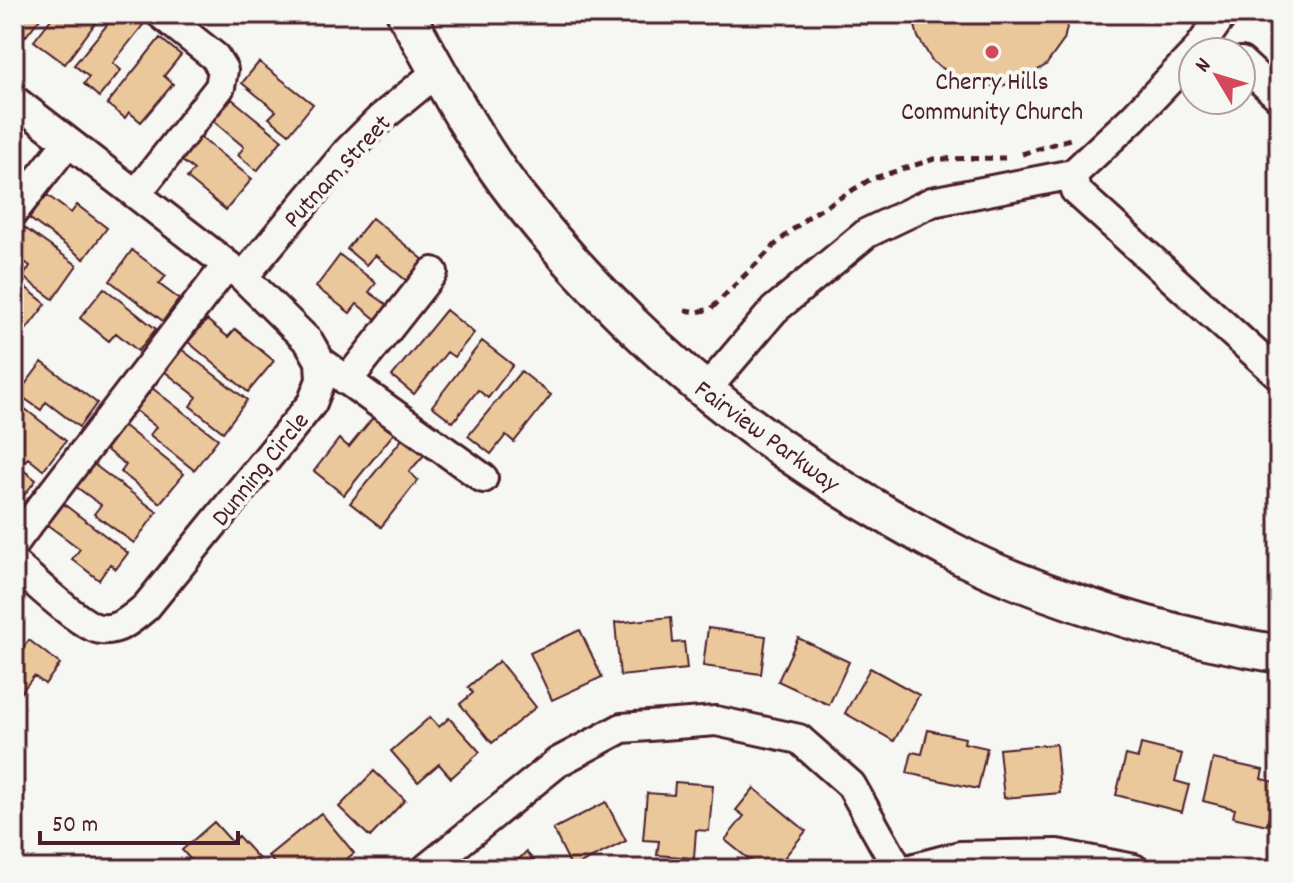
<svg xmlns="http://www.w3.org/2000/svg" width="1293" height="883" viewBox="0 0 1293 883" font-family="Dekko,sans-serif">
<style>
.building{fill:#ebc89c;stroke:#4a1f2b;stroke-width:2}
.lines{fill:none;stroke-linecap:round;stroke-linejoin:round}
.minor-casing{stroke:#4a1f2b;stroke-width:34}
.major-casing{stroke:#4a1f2b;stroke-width:42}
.path{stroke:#4a1f2b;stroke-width:5;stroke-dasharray:8 6;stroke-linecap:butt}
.minor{stroke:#f6f6f2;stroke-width:28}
.major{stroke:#f6f6f2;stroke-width:36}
.poi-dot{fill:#d1495b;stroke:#f6f6f2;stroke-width:3}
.labels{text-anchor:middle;stroke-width:8;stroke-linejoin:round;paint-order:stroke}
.poi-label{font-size:26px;fill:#4a1f2b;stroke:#f6f6f2}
.street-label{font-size:26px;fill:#4a1f2b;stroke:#f6f6f2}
</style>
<rect width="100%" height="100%" fill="#f6f6f2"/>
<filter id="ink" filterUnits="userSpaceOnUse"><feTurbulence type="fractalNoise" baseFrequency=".0125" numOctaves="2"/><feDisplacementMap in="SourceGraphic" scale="16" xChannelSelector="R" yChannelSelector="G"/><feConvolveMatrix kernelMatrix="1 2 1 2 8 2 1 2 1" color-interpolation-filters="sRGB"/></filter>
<g filter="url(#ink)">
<!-- building -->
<path class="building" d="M14,14h29l-17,22 -12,-10z
M55,14h37l-2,2 7,5 -32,43 -31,-23z
M116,14h13l14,11 -30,38 8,7 -22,27 -15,-13 5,-7 -15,-12z
M912,14h158l-6,26 -18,25 -26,16 -19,5h-20l-17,-4 -31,-20 -15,-25z
M160,38l21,17 -17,21 9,8 -32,38 -12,-10 -4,6 -18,-14z
M259,62l54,42 -24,30 -20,-16 7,-7 -34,-28z
M232,99l50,41 -25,31 -19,-16 6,-8 -31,-26z
M200,137l52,42 -26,31 -39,-32 7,-8 -13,-10z
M47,195l24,18 6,-8 30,23 -23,31 -55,-41z
M372,218l53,43 -17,21 -33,-27 -9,10 -19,-16z
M22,226l55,39 -24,34 -30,-22 7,-11 -16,-12v-17z
M132,250l34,26 -7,8 20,15 -16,22 -53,-40z
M340,255l36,28 -7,9 20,14 -11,15 -21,-17 -7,9 -34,-26z
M14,278l32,26 -21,27 -11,-8z
M104,288l52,41 -18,22 -22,-18 -7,8 -29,-23z
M446,310l28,23 -20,24 -7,-5 -33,42 -22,-18z
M207,320l21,17 7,-8 39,32 -26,31 -60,-50z
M482,341l31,24 -25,33 -10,-8 -25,32 -21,-16z
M181,349l66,51 -24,32 -33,-26 7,-9 -33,-26z
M42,362l55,41 -18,24 -33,-25 -5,8 -23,-16z
M521,371l30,24 -37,47 -8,-7 -15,19 -23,-18z
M152,388l66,51 -24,31 -44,-35 6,-8 -21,-17z
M15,401l51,40 -23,29 -15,-12 -3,3 -11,-9z
M375,415l20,17 -51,63 -30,-24 25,-32 10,8z
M123,425l61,49 -24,29 -39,-31 5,-7 -22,-17z
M403,438l21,17 -15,17 9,8 -37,47 -31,-24z
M14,463l22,17 -18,23 -4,-4z
M92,463l65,49 -23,31 -40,-29 7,-9 -26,-19z
M61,502l67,51 -12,16 -6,-5 -11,16 -27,-21 8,-10 -35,-26z
M671,617l2,26 11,-1 3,27 -67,7 -5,-53z
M708,628l58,8 -5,38 -58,-8z
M580,630l22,47 -50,23 -22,-47z
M798,638l51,24 -20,43 -51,-24z
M29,640l31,24 -15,20 -11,-8 -19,24 -1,-40z
M499,661l37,46 -44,36 -32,-39 13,-11 -5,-6z
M870,668l49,27 -25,46 -49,-28z
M430,717l9,10 10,-9 31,34 -29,26 -12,-14 -21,18 -27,-31z
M928,730l37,8 -1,5 23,5 -9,41 -71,-16 5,-21 10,2z
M1056,744l4,49 -56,5 -5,-49z
M1141,744l41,10 -7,27 14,4 -7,27 -66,-17 10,-40 12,3z
M1213,759l50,11 -2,9 15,3 -9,43 -34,-8 2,-8 -32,-8z
M374,771l31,29 -35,37 -31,-30z
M675,782l38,3 -4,46 -13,-1 -2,28 -37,-3 2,-14 -16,-1 4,-47 27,2z
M754,788l52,43 -31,38h-14l-36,-29 19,-24 -8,-6z
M606,802l20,39 -54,27 -19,-39z
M321,813l33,40 -20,16h-55l-11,-13z
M214,822l18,20 6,-6 21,23 -11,10h-69l11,-10 -8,-9z
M526,852l16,17h-33z"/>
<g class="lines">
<!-- minor casing -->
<g class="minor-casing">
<path id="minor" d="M1196,52l27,-38
M1241,62l38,35
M14,100l229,177 66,65 11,19 1,19 -9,23 -166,204c-13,11 -27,24 -45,22 -19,-1 -70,-51 -87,-65
M1073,174l2,16 204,185
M136,194l84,-107 3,-17 -8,-13 -54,-43
M14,211l54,-69
M243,277l104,-125 34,-34 57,-47
M320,361l163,117
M347,381l86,-109
M705,391l69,-81 93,-77 65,-31 141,-28 60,-56 60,-63
M14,543l213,-278
M426,869l132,-107 64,-34 94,-7 83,18 52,46 47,84
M911,869l49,-13 97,-2 77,15"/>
</g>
<!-- major casing -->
<g class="major-casing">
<path id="major" d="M406,14c35,63 69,129 113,185 104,132 224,234 369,317 40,23 81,46 124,63 85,34 176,60 267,75"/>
</g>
<!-- path -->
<path class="path" d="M1022,154l48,-15
M685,310l12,2 14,-3 66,-66 31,-26 63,-38 63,-20 71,-1"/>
<!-- minor -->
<use href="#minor" class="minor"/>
<!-- major -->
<use href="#major" class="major"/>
</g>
</g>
<!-- markers -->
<circle class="poi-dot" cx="992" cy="52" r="8"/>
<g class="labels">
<!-- poi labels -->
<g class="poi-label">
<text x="992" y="89">Cherry Hills<tspan x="992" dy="30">Community Church</tspan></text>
</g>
<!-- street labels -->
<g class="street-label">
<text transform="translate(336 170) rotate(-47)" y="9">Putnam Street</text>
<text transform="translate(768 435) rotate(36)" y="9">Fairview Parkway</text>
<text transform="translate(259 468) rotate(-51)" y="9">Dunning Circle</text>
</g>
</g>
<!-- margin -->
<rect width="1293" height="883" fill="none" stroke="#f6f6f2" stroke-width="48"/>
<rect x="24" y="24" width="1245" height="835" fill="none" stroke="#4a1f2b" stroke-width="3" filter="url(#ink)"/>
<!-- north arrow -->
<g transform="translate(1217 76) rotate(308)"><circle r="38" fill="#f6f6f2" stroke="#b1a0a2" stroke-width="2"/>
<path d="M0-6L14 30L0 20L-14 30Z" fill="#d1495b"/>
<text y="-12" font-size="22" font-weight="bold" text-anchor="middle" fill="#4a1f2b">N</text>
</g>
<!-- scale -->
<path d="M40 831v12h198v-12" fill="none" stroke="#4a1f2b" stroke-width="4"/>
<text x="52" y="831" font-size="24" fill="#4a1f2b" stroke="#f6f6f2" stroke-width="6" paint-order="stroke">50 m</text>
</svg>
